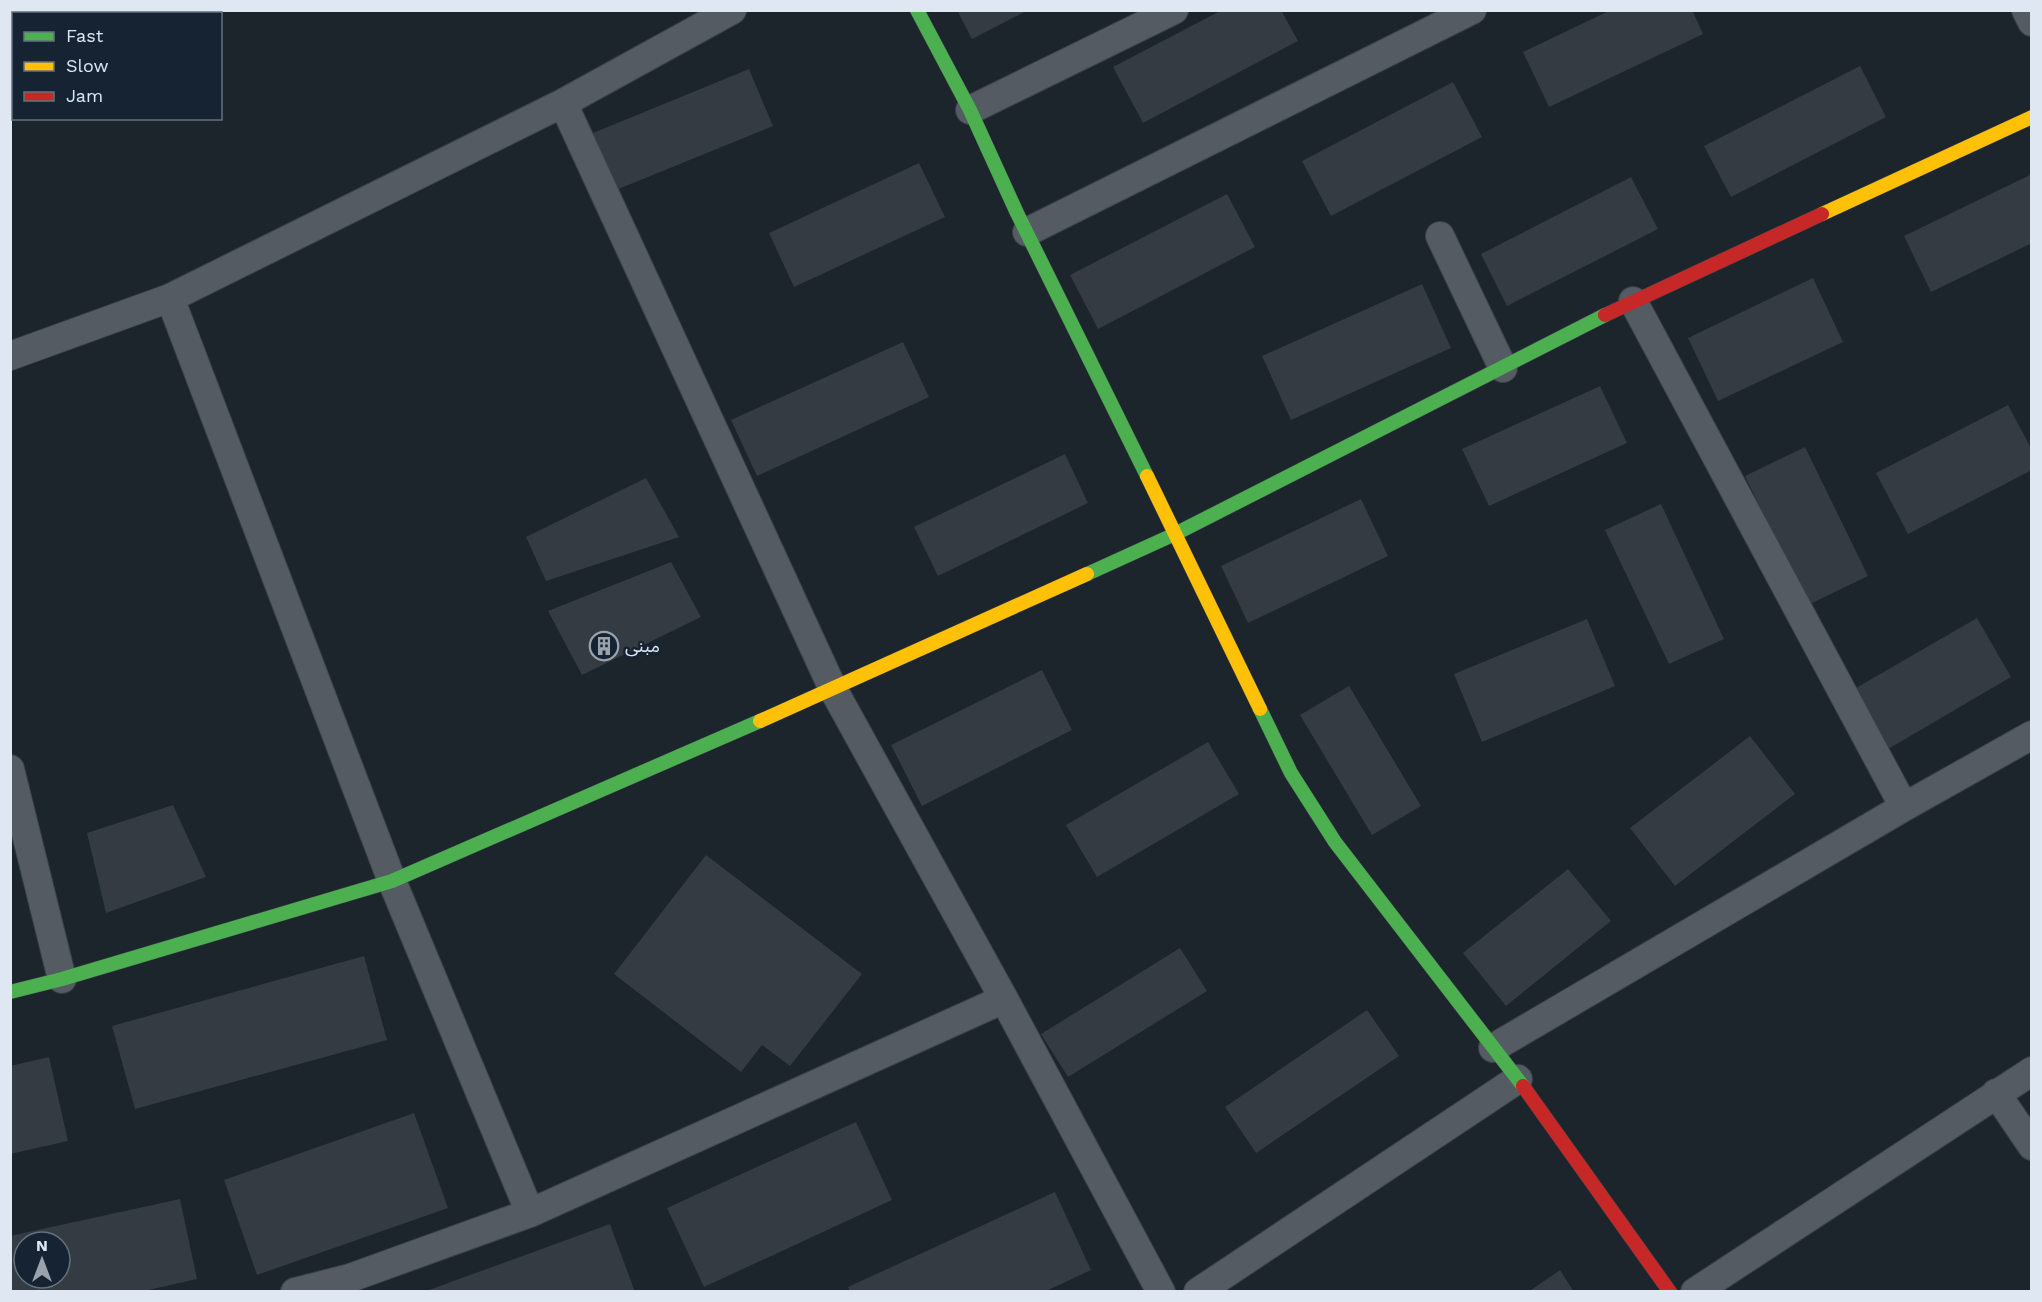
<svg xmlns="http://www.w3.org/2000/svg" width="2042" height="1302" viewBox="0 0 2042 1302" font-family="'Work Sans','Noto Sans Arabic',sans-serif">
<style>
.building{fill:#343b42;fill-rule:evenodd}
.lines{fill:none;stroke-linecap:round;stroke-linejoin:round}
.street-casing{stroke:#3b4148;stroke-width:30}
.fast-casing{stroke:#3b4148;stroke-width:15}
.slow-casing{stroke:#3b4148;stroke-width:15}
.jam-casing{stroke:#3b4148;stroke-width:15}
.street{stroke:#545b62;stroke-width:28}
.fast{stroke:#4caf50;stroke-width:14}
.slow{stroke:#ffc107;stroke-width:14}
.jam{stroke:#c62828;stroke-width:14}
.labels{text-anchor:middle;stroke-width:5;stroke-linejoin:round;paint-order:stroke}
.poi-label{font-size:18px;fill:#dee7f2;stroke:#152333;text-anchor:start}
</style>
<rect width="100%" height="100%" fill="#1c242c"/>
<!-- building -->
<path class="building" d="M957,10h71l-56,29z
M1222,10h59l17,31 -155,82 -30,-56z
M1611,10h81l11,24 -154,73 -26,-55z
M1860,66l26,51 -155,80 -27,-51z
M749,69l24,57 -157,64 -23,-57z
M1453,82l29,55 -151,79 -29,-55z
M919,163l26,54 -151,70 -25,-54z
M2032,174v69l-101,49 -27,-56z
M1631,177l27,52 -151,77 -26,-52z
M1227,194l28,53 -157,82 -28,-54z
M1813,278l30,64 -125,59 -30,-63z
M1422,284l29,64 -160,72 -29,-64z
M903,342l26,55 -172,79 -26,-56z
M1600,386l27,57 -138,63 -27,-57z
M2008,405l24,45v20l-124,64 -32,-61z
M1805,447l63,129 -60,29 -63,-129z
M1065,454l23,49 -150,73 -24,-49z
M646,478l33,59 -133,44 -20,-44z
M1361,499l27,57 -140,67 -27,-57z
M1661,504l63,135 -55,25 -64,-134z
M671,562l30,55 -119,58 -34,-64z
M1977,618l34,59 -128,75 -34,-60z
M1587,619l28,67 -133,56 -28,-68z
M1042,670l30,60 -150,76 -31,-61z
M1349,686l72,120 -49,29 -72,-120z
M1750,736l45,58 -120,92 -45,-58z
M1208,742l31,52 -142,83 -31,-52z
M173,805l33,72 -100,36 -19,-80z
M706,855l156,119 -72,92 -28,-21 -21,27 -127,-98z
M1568,869l43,52 -105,85 -43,-53z
M1180,948l27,43 -139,86 -27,-43z
M364,956l23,84 -252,69 -23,-83z
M1367,1010l32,46 -143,97 -31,-46z
M49,1057l19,84 -58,13v-88z
M414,1113l34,95 -191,67 -33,-95z
M856,1122l36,78 -188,87 -37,-79z
M1055,1192l36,78 -47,22h-194l-2,-5z
M180,1199l17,80 -57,13h-130v-56zM24,1242h36v36h-36z
M610,1224l25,68h-209v-1z
M1560,1270l14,22h-46z"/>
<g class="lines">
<!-- street casing -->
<g class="street-casing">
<path id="street" d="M2026,10l6,12
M563,103l270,586 171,310 157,293
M970,110l204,-100
M1027,232l445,-222
M1440,236l63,132
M170,298l222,583 138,332
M1633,301l271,506
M10,356l160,-58 393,-195 169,-93
M10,769l52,210
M1493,1048l411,-241 128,-72
M1996,1093l36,53
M295,1292l55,-14 180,-65 474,-214
M1198,1292l320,-213
M1695,1292l337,-221"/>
</g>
<!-- fast casing -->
<g class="fast-casing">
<path id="fast" d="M917,10l53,100 47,103 130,263
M1087,574l88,-40 430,-219
M1260,709l31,64 44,69 188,244
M10,992l52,-13 330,-98 368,-160"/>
</g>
<!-- slow casing -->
<g class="slow-casing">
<path id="slow" d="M1822,214l210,-97
M1147,476l113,233
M760,721l327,-147"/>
</g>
<!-- jam casing -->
<g class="jam-casing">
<path id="jam" d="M1605,315l217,-101
M1523,1086l147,206"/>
</g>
<!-- street -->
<use href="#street" class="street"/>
<!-- fast -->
<use href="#fast" class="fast"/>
<!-- slow -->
<use href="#slow" class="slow"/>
<!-- jam -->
<use href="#jam" class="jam"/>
</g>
<!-- icons -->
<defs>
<g id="building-ring" transform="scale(1.5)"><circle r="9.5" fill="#152333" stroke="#9aa3ad" stroke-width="1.5"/><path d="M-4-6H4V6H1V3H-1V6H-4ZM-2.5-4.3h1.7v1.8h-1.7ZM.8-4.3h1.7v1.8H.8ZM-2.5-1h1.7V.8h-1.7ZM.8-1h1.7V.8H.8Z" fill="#9aa3ad"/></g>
</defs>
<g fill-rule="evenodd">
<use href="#building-ring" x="604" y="646"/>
</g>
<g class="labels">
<!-- poi labels -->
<g class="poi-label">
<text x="625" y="652">مبنى</text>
</g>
</g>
<!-- border -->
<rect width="2042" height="1302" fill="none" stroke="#dee7f2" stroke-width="24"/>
<!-- legend -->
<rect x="12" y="12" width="210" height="108" fill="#152333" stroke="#65717f" stroke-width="1.5"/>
<rect x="24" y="32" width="30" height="9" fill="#4caf50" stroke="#65717f" stroke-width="1.5"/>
<text x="66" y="42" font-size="18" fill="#dee7f2">Fast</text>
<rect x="24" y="62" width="30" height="9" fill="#ffc107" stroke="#65717f" stroke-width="1.5"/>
<text x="66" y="72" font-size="18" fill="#dee7f2">Slow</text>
<rect x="24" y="92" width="30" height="9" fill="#c62828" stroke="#65717f" stroke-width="1.5"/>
<text x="66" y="102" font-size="18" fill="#dee7f2">Jam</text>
<!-- north arrow -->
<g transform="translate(42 1260)"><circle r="28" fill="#152333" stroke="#65717f" stroke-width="1.5"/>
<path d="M0-4.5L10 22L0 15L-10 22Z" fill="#9aa3ad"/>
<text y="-9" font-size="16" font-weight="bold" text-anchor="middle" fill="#dee7f2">N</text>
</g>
</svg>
